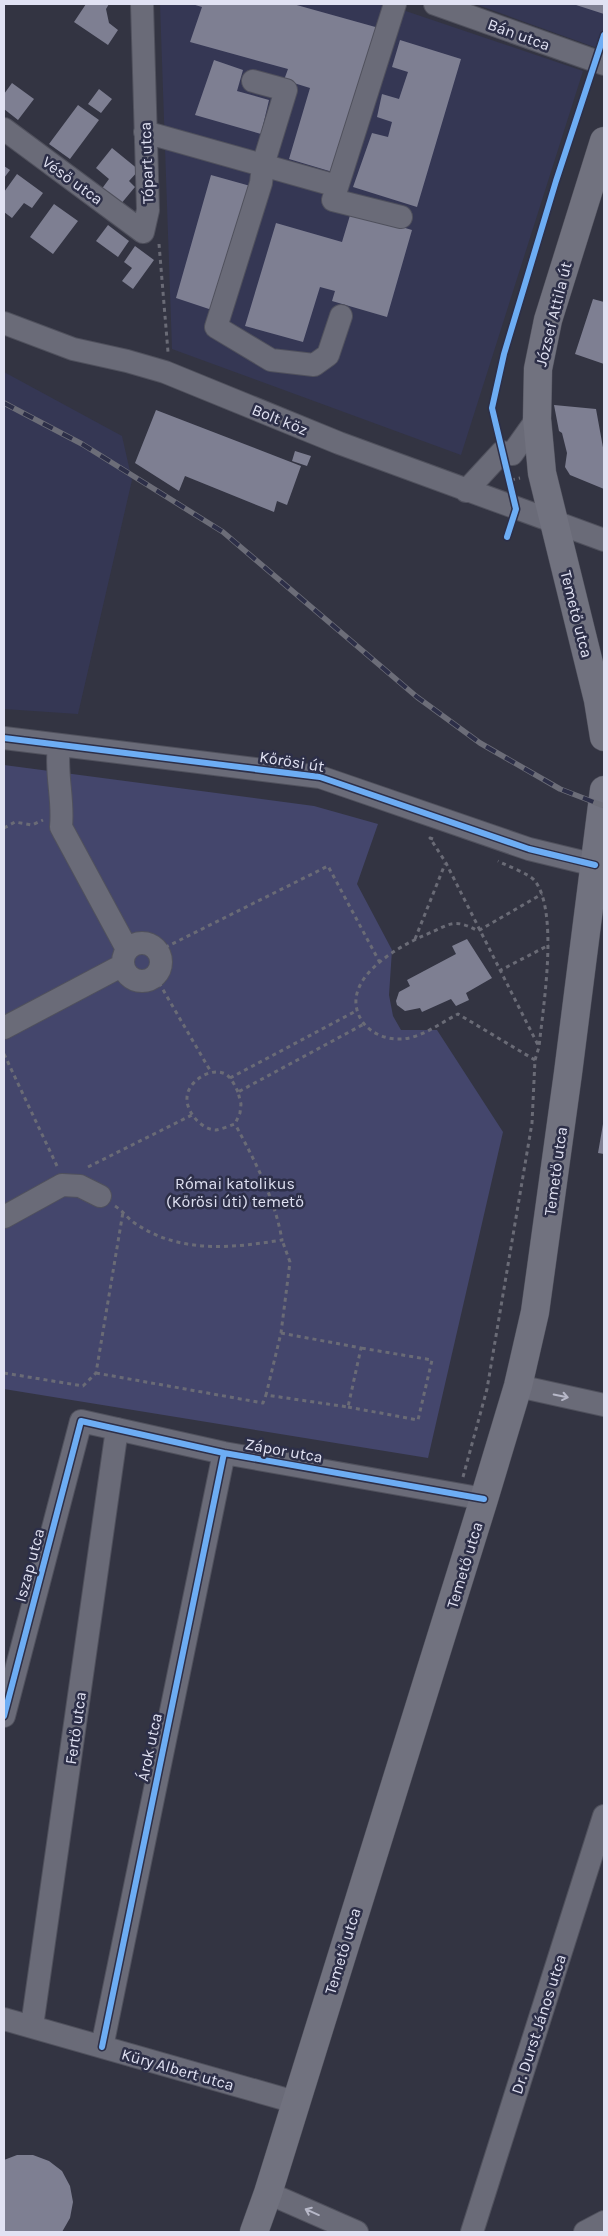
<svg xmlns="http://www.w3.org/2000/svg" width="608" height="2236" viewBox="0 0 608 2236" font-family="Karla,sans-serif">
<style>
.built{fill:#353754}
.green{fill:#44466c}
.building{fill:#7e7f92}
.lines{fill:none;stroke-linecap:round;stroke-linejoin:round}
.minor-casing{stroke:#50515d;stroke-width:24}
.major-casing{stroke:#50515d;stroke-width:29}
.path{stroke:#6a6b76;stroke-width:3;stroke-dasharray:4 4;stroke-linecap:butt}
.minor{stroke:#6a6b78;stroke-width:22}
.major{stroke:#71727f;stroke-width:28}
.rail-casing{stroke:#6c6d78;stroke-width:5.5}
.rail{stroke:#2d2f48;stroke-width:4;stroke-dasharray:11;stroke-linecap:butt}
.cycleway-casing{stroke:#2d2f48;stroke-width:9}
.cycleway{stroke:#6dadf4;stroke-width:6}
.oneway{stroke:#b7b8c8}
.labels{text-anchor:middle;stroke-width:5;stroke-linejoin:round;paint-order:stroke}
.street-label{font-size:16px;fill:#e1e2f3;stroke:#2d2f48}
.park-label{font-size:16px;fill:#dee0f1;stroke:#2d2f48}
</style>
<rect width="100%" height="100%" fill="#333442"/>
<!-- built -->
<path class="built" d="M160,4h225l198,67 -122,384 -289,-106z
M475,4h129v25l-7,19z
M4,372l118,64 10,44 -54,234 -74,-5z"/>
<!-- green -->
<path class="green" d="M4,765l310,41 64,18 -21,60 35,66 -3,45 4,21 8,14h36l66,102 -75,326 -424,-69z"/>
<!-- building -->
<path class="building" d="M86,4h23l-3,5 3,14 9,7 -10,15 -34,-23z
M192,4h101l86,24 -43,145 -47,-14 21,-71 -26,-8 4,-11 -98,-27 12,-35z
M573,4h31v10z
M400,40l61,19 -44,148 -64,-20 19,-54 16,4 4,-15 -15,-5 5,-23 17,5 9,-27 -16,-5z
M214,60l29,10 -6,21 32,9 -8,34 -66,-19z
M12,83l22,16 -16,21 -14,-11v-15z
M99,89l13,10 -11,14 -13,-9z
M78,105l21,15 -29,39 -21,-15z
M112,148l27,22 -10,11 6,6 -15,18 -19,-15 8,-11 -13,-11z
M4,166l6,4 -6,8z
M17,174l26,19 -11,15 -8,-5 -12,15 -8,-6v-20z
M211,175l43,12 -36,125 -42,-14z
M54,204l24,17 -25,33 -23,-17z
M351,212l61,18 -25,87 -55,-16 3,-10 -15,-4 -17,55 -58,-16 31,-103 66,19z
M108,225l21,16 -11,16 -22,-16z
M135,246l19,14 -21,29 -11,-8 10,-13 -8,-6z
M593,299l11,3v62l-29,-10z
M554,405l42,4 8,44v36l-34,-14 -5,-8 2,-14 -5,-20 -3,-2z
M156,410l145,56 -14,39 -10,-4 -3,11 -89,-36 -6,15 -44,-28z
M295,451l16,5 -4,10 -15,-5z
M467,939l25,39 -26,15 3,7 -13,6 -5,-7 -29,13 -2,-4 -15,3 -8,-6 -1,-4 3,-9 11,-6 -3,-6 49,-26 -4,-8z
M603,1124h1v30l-6,-1z
M17,2155h16l16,6 13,10 8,15 3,16 -3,16 -8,14h-58v-72z"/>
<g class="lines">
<!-- minor casing -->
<g class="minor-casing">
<path id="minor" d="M395,4l-62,196 68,17
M435,4l169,60
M253,81l33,9 -23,75 -2,18 -45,144 55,33 43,5 14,-10 13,-39
M4,129l139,103 5,-22 -6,-206
M145,132l192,54
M4,323l69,26 54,12 38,11 174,71 265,97
M466,491l36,-39 10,2 25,-35
M4,738l316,39 209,72 66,16
M59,745c-4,28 5,54 2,82l66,122
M123 962a19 19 0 1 1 38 0a19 19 0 1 1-38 0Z
M4,1028l119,-63
M4,1217l58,-32 18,1 20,10
M518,1386l86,19
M4,1716l77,-295 143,32 260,46
M4,2019l291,83
M32,2026l85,-597
M102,2047l122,-594
M268,2193l89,39
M472,2232l132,-416
M585,2232l19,-10"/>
</g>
<!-- major casing -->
<g class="major-casing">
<path id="major" d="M604,141l-56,179 -10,49 -1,50 5,54 56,227 6,37
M254,2232l14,-39 216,-694 34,-113 17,-74 33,-239 36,-283"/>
</g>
<!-- path -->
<path class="path" d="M159,244l9,108
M511,480l9,-2
M4,828l11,-6 17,3 11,-5
M433,839l-3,-1 16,25 93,184
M415,939l30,-75
M158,951l170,-85 51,95
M499,971l50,-26
M155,976l56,96
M4,1054l53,112
M535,1060l-77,-46c-18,9 -39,26 -60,25 -13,0 -28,-6 -36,-18 -25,-39 33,-73 63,-86 25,-10 27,-18 53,-4l64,-37
M230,1078l126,-67
M238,1092c-3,-6 -6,-13 -11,-17 -14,-10 -40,6 -40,23 -1,14 15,32 29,32 6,-1 13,-4 19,-6l5,-11 1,-9 -3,-12 126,-68
M88,1167l104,-52
M115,1206c8,5 13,13 21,18 45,30 96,24 146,16 -7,-41 -27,-79 -47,-116
M281,1333l80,15 -13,59 -82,-12 15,-62 9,-71 -8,-22
M4,1373l79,13 13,-13 27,-161
M96,1373l167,30 3,-8
M348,1407l70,13 14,-60 -71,-12
M463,1477l24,-88 45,-266 3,-63 4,-13c4,-40 20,-134 -4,-166 -5,-7 -28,-15 -37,-20"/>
<!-- minor -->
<use href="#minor" class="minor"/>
<!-- major -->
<use href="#major" class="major"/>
<!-- rail casing -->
<g class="rail-casing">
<path id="rail" d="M4,403l78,41 141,88 194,165 63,46 80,46 44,17"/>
</g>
<!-- rail -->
<use href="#rail" class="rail"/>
<!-- cycleway casing -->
<g class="cycleway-casing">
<path id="cycleway" d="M507,537l9,-28 -24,-101 12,-54 52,-173 48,-146
M4,738l316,39 209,72 66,16
M4,1716l77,-295 143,32 260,46
M102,2047l122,-594"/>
</g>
<!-- cycleway -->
<use href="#cycleway" class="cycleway"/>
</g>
<!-- one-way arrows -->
<defs><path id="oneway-shaft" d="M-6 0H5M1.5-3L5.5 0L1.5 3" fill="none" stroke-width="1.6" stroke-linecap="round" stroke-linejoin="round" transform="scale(1.25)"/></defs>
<g class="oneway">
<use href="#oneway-shaft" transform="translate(561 1396) rotate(12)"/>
<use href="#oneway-shaft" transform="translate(312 2212) rotate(-156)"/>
</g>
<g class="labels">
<!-- street labels -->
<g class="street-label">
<text transform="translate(519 34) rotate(20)" y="6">Bán utca</text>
<text transform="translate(146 163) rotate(-92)" y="6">Tópart utca</text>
<text transform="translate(73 180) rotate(36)" y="6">Véső utca</text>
<text transform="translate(553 314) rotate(-76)" y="6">József Attila út</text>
<text transform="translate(280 419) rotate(22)" y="6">Bolt köz</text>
<text transform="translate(577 614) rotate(76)" y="6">Temető utca</text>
<text transform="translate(292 761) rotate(9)" y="6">Kőrösi út</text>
<text transform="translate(555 1171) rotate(-82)" y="6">Temető utca</text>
<text transform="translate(284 1450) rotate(10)" y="6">Zápor utca</text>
<text transform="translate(29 1565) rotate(-75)" y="6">Iszap utca</text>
<text transform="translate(464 1565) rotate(-73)" y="6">Temető utca</text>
<text transform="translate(75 1728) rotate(-82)" y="6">Fertő utca</text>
<text transform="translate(149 1747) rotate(-78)" y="6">Árok utca</text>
<text transform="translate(342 1951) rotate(-73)" y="6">Temető utca</text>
<text transform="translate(538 2024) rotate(-72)" y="6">Dr. Durst János utca</text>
<text transform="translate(178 2069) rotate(16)" y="6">Küry Albert utca</text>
</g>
<!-- park labels -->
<g class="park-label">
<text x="235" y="1189">Római katolikus<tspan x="235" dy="18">(Kőrösi úti) temető</tspan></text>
</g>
</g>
<!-- border -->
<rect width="608" height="2236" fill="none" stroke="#e1e2f3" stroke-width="10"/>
</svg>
